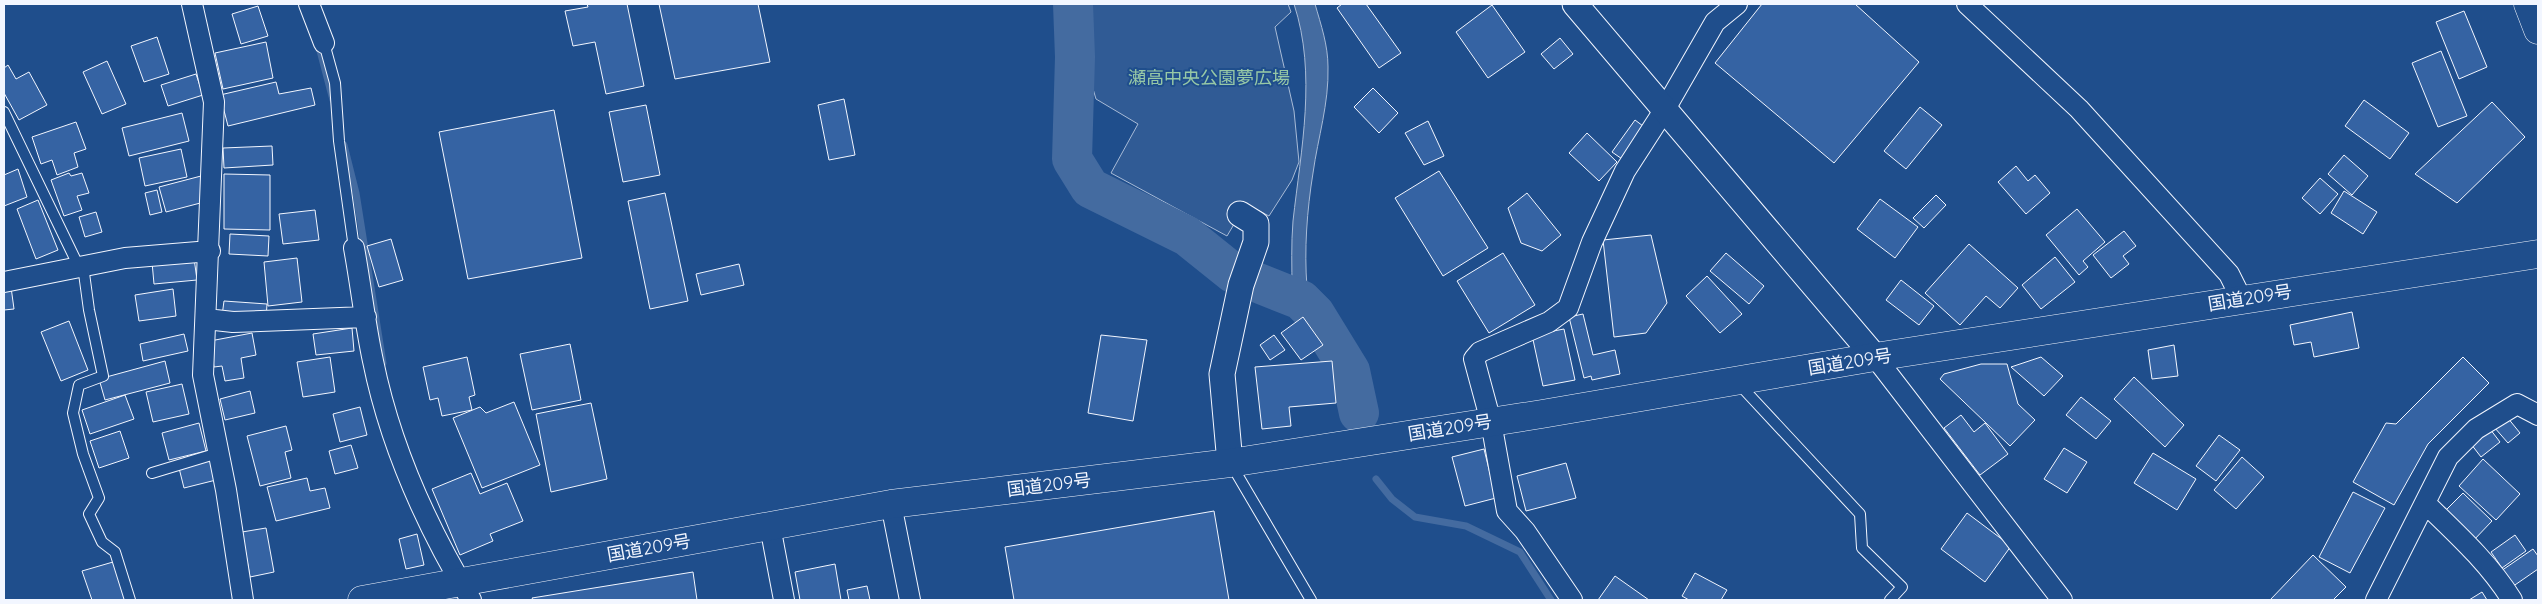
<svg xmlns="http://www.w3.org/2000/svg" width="2542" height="604" viewBox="0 0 2542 604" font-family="Quicksand,'Noto Sans JP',sans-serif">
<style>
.built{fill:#305b95;stroke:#a8bbd7}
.water{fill:#446ba0;stroke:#a8bbd7}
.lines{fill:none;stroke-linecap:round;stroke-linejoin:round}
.stream{stroke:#446ba0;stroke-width:7}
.river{stroke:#446ba0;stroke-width:40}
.building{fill:#3563a3;stroke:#f2f6ff}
.service-casing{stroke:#f2f6ff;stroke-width:12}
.minor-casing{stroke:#f2f6ff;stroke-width:22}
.tertiary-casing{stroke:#f2f6ff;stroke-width:27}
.trunk-casing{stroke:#f2f6ff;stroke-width:29}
.service{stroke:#1f4e8c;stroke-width:10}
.minor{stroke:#1f4e8c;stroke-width:20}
.tertiary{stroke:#1f4e8c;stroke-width:25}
.trunk{stroke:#1f4e8c;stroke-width:28}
.labels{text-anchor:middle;stroke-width:4;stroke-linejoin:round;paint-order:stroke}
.park-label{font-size:18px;fill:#97c8a6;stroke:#1f4e8c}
.street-label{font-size:18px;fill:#f2f6ff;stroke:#1f4e8c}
</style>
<rect width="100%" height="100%" fill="#1f4e8c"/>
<!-- built -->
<path class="built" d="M1088,4h200l3,8 -16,15 19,84 5,51 -7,18 -23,36 -23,-12 -19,32 -116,-63 27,-49 -42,-25 -5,-17z"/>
<!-- water -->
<path class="water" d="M1294,4h21c6,21 13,41 13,63 1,37 -10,70 -15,106 -6,37 -9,77 -6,114l-15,3c0,-23 -1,-46 1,-69 8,-72 24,-147 1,-217z"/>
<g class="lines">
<!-- stream -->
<path class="stream" d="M318,43l15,57
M344,145l12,48 27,170
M1376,479l16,20 23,18 51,9 54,26 31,48
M452,588l5,12"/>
<!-- river -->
<path class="river" d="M1073,4l2,53 -3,102 18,29 97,48 46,37 68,27 14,14 35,57 9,42"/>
</g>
<!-- building -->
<path class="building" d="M587,4h40l17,82 -38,8 -11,-52 -22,4 -8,-35 23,-4z
M659,4h99l12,58 -95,17z
M1342,4h24l35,49 -22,15 -42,-60z
M1762,4h93l64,58 -85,101 -119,-100z
M1492,5l33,47 -37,26 -32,-46z
M258,6l10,30 -27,8 -9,-30z
M2464,11l23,56 -28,12 -23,-57z
M157,37l12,37 -25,8 -13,-36z
M1560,38l13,16 -19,15 -13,-15z
M266,42l7,36 -50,11 -8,-36z
M2441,51l26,65 -29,11 -26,-64z
M107,61l19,43 -24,10 -19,-42z
M8,65l8,14 13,-7 18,33 -28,15 -15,-27v-25z
M196,74l7,21 -35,11 -7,-21z
M276,82l3,12 32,-6 4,17 -87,21 -8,-31z
M1373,88l25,25 -19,20 -25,-26z
M844,99l11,56 -26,5 -11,-55z
M2364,100l45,33 -19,26 -45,-33z
M2492,102l33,35 -68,66 -42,-29z
M646,105l14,70 -37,7 -14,-70z
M1920,107l22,18 -36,44 -22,-18z
M554,110l28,148 -114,21 -29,-147z
M182,113l7,28 -60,15 -7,-28z
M1635,120l12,9 -22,32 -13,-9z
M1428,121l16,35 -20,9 -19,-32z
M76,122l10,27 -12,4 4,14 -21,8 -5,-15 -11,4 -9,-27z
M1587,133l30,29 -18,19 -30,-28z
M272,146l1,19 -49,3 -1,-20z
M181,149l6,28 -42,9 -6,-28z
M2344,155l24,21 -16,19 -24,-21z
M2016,166l12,15 7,-6 15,18 -24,21 -28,-32z
M18,169l9,28 -23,9v-31z
M1439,171l49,77 -45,28 -48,-78z
M69,173l2,3 11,-3 7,20 -12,3 5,14 -18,6 -13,-36z
M224,174l46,1v55l-46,-1z
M201,176l7,25 -42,11 -7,-25z
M2320,178l18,16 -18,20 -18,-16z
M157,190l5,22 -12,3 -5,-22z
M2344,191l33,21 -14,22 -32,-21z
M665,193l23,108 -38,8 -22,-108z
M1527,193l34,42 -19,16 -21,-8 -13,-35z
M1936,195l10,10 -22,23 -11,-10z
M1880,199l38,28 -23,31 -38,-29z
M38,200l20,50 -22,9 -19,-50z
M2077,209l28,33 -22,19 5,6 -9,8 -33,-40z
M315,210l4,30 -36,4 -4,-30z
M96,212l6,20 -17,5 -6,-20z
M2124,231l12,15 -13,10 6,8 -18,14 -18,-23z
M230,234l39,2 -1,20 -39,-2z
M1651,235l16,68 -21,30 -32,4 -11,-97z
M391,239l12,41 -24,7 -12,-41z
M1969,244l49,44 -18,20 -14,-12 -26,29 -35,-32z
M1503,253l32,52 -46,28 -32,-52z
M1726,253l38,33 -15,18 -39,-33z
M2055,257l20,25 -34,27 -19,-24z
M194,258l3,22 -43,4 -2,-22z
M297,258l5,44 -34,4 -4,-44z
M739,264l5,21 -43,10 -5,-21z
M1707,276l35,38 -22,19 -34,-37z
M1901,280l33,26 -15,19 -33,-25z
M11,287l3,22 -10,1v-22z
M173,289l3,27 -37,5 -4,-26z
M224,301l43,3 -1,15 -44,-3z
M2352,312l7,36 -45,9 -3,-15 -17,3 -4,-20z
M1583,314l10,41 22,-5 5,24 -28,6 -1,-4 -7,2 -15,-61z
M1303,317l20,28 -22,15 -20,-27z
M69,321l19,49 -27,11 -20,-49z
M352,328l2,23 -38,4 -3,-21z
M1564,329l11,51 -32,6 -11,-51z
M252,333l4,22 -15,3 3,20 -19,3 -3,-15 -8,1 -4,-26z
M184,334l4,17 -45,10 -3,-17z
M1101,335l46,5 -14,81 -45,-8z
M1274,335l11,15 -15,10 -10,-15z
M570,344l11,56 -49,10 -12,-56z
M2174,345l4,31 -26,3 -4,-29z
M330,357l5,35 -32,5 -6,-35z
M467,357l8,38 -6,2 3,13 -30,6 -4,-18 -8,2 -7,-33z
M2041,357l22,19 -19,20 -33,-29z
M2463,357l26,26 -61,61 -34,61 -41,-23 33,-59 10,1z
M165,361l5,22 -65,17 -6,-21z
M1332,361l4,42 -47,4 2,19 -29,3 -7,-62z
M1981,364h26l11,40 17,16 -25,26 -70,-67 4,-5z
M2134,377l50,48 -19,22 -51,-48z
M182,384l7,30 -36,8 -7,-30z
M250,391l5,22 -30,7 -5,-21z
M125,395l9,24 -44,15 -8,-24z
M2081,397l30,24 -15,18 -30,-24z
M514,402l26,63 -58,23 -29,-70 27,-11 6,6z
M591,403l16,76 -56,13 -15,-78z
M360,407l7,28 -27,7 -7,-28z
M1961,415l13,17 11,-9 23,31 -28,21 -36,-47z
M2507,417l13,16 -12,10 -14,-16z
M199,423l7,28 -37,9 -7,-27z
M286,426l6,24 -7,2 6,26 -31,8 -13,-50z
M2490,429l10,13 -19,15 -10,-13z
M120,431l9,27 -30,10 -9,-27z
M2219,435l21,15 -24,31 -20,-15z
M351,445l7,23 -23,6 -6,-23z
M2064,448l23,14 -20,31 -23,-14z
M1484,449l12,49 -31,8 -13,-49z
M2153,453l43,26 -19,31 -43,-27z
M214,455l6,24 -36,9 -6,-24z
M2242,457l22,20 -28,32 -22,-19z
M2483,459l37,35 -24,26 -37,-34z
M1566,463l10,35 -50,13 -9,-35z
M471,473l9,21 27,-11 16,38 -33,13 3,7 -33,14 -28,-66z
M307,478l3,13 15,-3 5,20 -54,13 -9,-34z
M2353,492l32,16 -35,65 -31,-16z
M2463,493l29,28 -20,21 -29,-29z
M1214,511l15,89h-215l-9,-53z
M1967,513l44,33 -26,36 -44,-33z
M266,528l8,44 -24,5 -8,-45z
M417,534l7,31 -18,4 -7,-30z
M2515,535l11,16 -24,17 -11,-16z
M2533,549l5,7v13l-26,18 -11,-16z
M2313,555l33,32 -13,13h-63z
M113,562l13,38h-34l-10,-29z
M835,564l6,36h-41l-5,-28z
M693,572l4,28h-164l-1,-2z
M1695,573l32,17 -6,10h-32l-7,-4z
M1615,576l34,24h-51z
M867,586l3,14h-21l-2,-10z
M2482,592l5,8h-18z"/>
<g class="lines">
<!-- service casing -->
<g class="service-casing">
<path id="service" d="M324,43l11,40 4,58 15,107
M4,112l75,155
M83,266l6,44 14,66 -24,9 -6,28 10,41 16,44 -10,16 13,28 13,10 15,48
M1738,383l122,131 2,34 40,39 -12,13
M1231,464l80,136
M152,473l66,-20"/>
</g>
<!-- minor casing -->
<g class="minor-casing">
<path id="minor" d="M192,4l22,98 -11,273 23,115 17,110
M309,4l15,39
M1967,4l112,105 150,165 13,26
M354,248c7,38 11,76 19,113 17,84 54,166 98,239
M4,282l121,-24 85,-7
M206,319l27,3 133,-5
M1875,357l187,243
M891,504l19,96
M2426,504c31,30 63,59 86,96
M770,526l14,74
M1572,600l-47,-69 -18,-20 -16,-89 -17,-63 6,-7 69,-30 19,-14 24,-66 33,-71 40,-62 50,-87 22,-18
M2376,600l72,-143 28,-28 41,-25 21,11"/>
</g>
<!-- tertiary casing -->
<g class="tertiary-casing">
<path id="tertiary" d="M1575,4l300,353
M1230,463l-8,-89 19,-89 15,-43v-18l-16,-10"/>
</g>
<!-- trunk casing -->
<g class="trunk-casing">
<path id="trunk" d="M2528,4l10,26
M362,600l529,-96 339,-41 312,-49 333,-57 663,-103"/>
</g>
<!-- service -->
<use href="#service" class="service"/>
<!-- minor -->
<use href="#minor" class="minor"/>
<!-- tertiary -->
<use href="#tertiary" class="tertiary"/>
<!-- trunk -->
<use href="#trunk" class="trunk"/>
</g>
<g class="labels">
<!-- park labels -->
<g class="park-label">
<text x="1209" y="84">瀬高中央公園夢広場</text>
</g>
<!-- street labels -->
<g class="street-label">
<text transform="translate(2250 298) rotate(-9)" y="6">国道209号</text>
<text transform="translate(1850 362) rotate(-9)" y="6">国道209号</text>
<text transform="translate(1450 428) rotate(-9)" y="6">国道209号</text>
<text transform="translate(1049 485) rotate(-7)" y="6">国道209号</text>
<text transform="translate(649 548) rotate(-10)" y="6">国道209号</text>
</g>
</g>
<!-- border -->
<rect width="2542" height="604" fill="none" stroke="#f2f6ff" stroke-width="10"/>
</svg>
